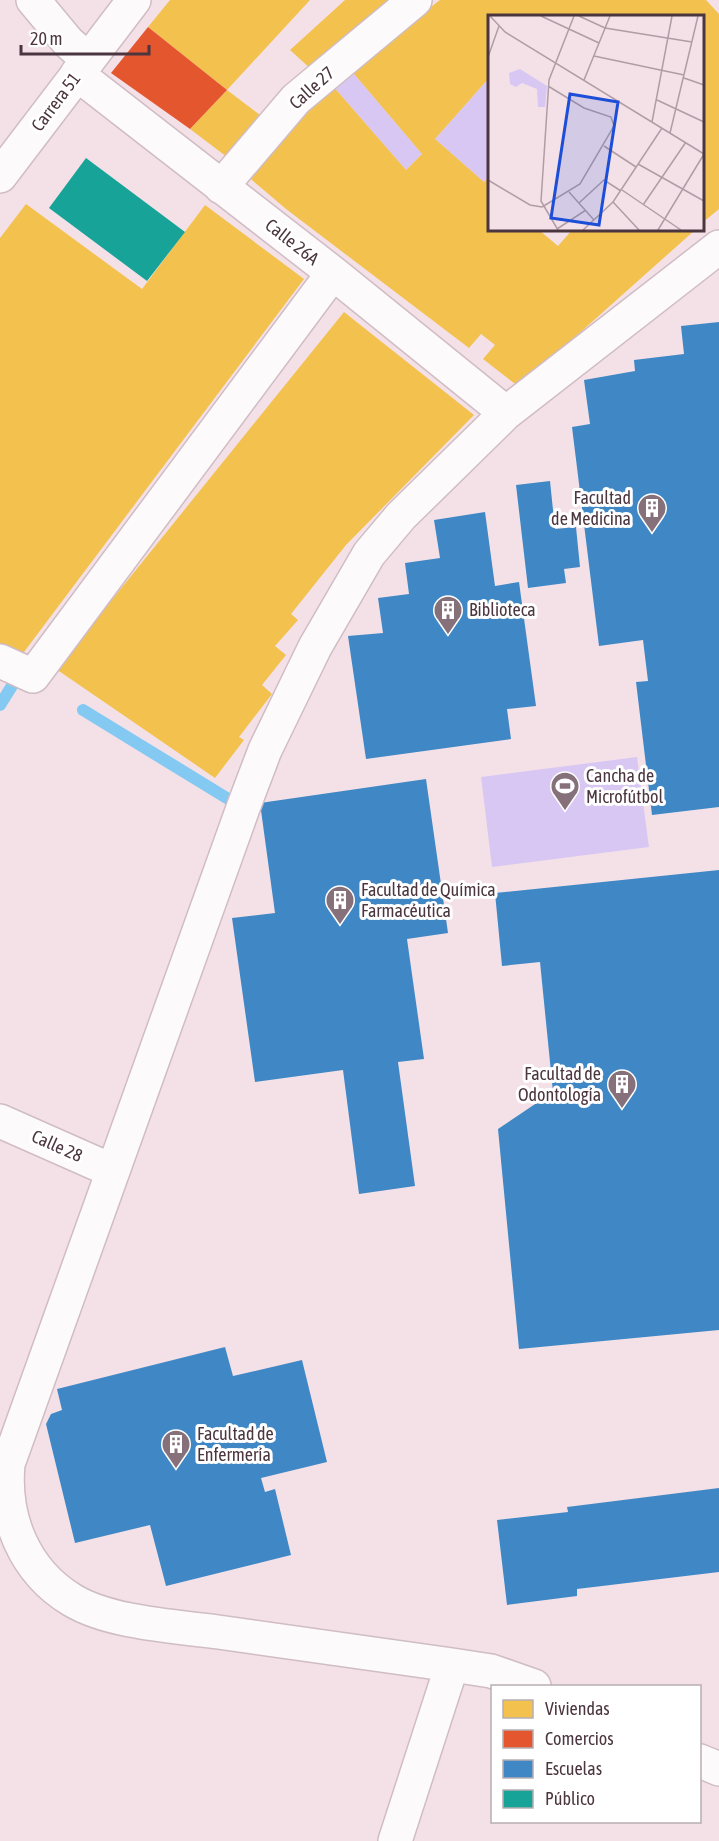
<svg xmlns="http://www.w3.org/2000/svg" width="719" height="1841" viewBox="0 0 719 1841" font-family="'Asap Condensed',sans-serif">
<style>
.green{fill:#d8c7f3}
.homes{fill:#f2c14e}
.shops{fill:#e4572e}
.schools{fill:#3f88c5}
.public{fill:#17a398}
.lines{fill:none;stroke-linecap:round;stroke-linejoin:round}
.stream{stroke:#83c9f1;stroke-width:12}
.minor-casing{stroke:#d0bdc4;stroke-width:36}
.tertiary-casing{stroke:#d0bdc4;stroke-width:36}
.minor{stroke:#fdfafc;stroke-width:33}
.tertiary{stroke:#fdfafc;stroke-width:33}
.labels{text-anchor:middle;stroke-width:6;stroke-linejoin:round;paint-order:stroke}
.street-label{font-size:18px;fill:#4b353e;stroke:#fff}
.poi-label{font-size:18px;fill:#4b353e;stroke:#fff;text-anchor:start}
.inset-road{fill:none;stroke:#b09ca4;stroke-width:1.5}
.view{fill:#1d4ed8;fill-opacity:0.15;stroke:#1d4ed8;stroke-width:3}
.inset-edge{fill:none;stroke:#4b353e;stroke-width:3}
</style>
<rect width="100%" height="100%" fill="#f4e1e8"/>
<!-- green -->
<path class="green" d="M349,68l73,86 -16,16 -74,-85z
M489,78v99l-5,5 -49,-43z
M637,757l12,90 -157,20 -11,-90z"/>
<!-- homes -->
<path class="homes" d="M170,0h140l-83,90 -79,-63z
M345,0h53l-86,70 -22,-20z
M440,0h266l13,14v195l-17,14v-207h-213v62l-54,61 49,43 5,-5v53h50l19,16 14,-16h123l-176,157 -36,-28 12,-14 -14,-11 -12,14 -183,-139 -41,-35 87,-89 74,85 16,-16 -73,-86z
M227,90l37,28 -37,39 -37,-28z
M26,204l116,85 63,-84 99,74 -286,381 -18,-11v-411z
M344,312l130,103 -128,130 -55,69 7,6 -23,26 11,9 -24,30 10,9 -33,43 5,3 -29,38 -159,-109z"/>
<!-- shops -->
<path class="shops" d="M148,27l79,63 -37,39 -79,-56z"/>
<!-- schools -->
<path class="schools" d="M719,322v485l-67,8 -16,-133 12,-1 -5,-41 -44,6 -27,-219 18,-3 -6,-44 51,-9 -1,-11 50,-6 -3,-28z
M550,481l5,48 21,-2 4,40 -16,2 2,14 -38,5 -12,-103z
M485,512l10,74 24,-4 17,124 -29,3 4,30 -145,20 -18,-123 35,-3 -5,-35 31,-4 -4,-31 35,-5 -6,-38z
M426,779l22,154 -41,6 17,120 -26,3 17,124 -56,8 -16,-124 -88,12 -23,-164 43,-5 -15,-110z
M719,870v460l-200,19 -21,-220 55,-37 -13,-130 -38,4 -7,-73z
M225,1347l8,29 69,-16 25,102 -66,16 4,14 10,-3 16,66 -125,31 -16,-61 -75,18 -29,-119 5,-10 11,-4 -5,-21z
M719,1488v84l-142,17v7l-70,9 -10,-85 71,-8 -1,-5z"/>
<!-- public -->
<path class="public" d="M86,158l99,74 -38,49 -98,-73z"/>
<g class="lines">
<!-- stream -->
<path class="stream" d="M0,705l20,-32
M83,710l160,98"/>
<!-- minor casing -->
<g class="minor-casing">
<path id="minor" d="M33,0l35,42 20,18
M77,74l256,199 173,140
M221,187l75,-88 119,-99
M0,661l33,15 300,-403
M0,1121l113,50
M534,1686l-43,-15 -39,-6c-78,-11 -156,-22 -234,-33 -44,-6 -108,-9 -146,-32 -48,-29 -69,-82 -64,-136l235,-656 22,-58 50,-103 54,-93 32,-38 105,-103 213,-166
M700,1761l19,8
M395,1841l57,-176"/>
</g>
<!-- tertiary casing -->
<g class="tertiary-casing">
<path id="tertiary" d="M0,176l134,-176"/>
</g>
<!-- minor -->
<use href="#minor" class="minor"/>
<!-- tertiary -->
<use href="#tertiary" class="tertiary"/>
</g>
<!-- icons -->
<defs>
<g id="building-pin" transform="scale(1.5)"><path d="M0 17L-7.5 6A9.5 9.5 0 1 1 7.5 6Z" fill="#86717a" stroke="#fff"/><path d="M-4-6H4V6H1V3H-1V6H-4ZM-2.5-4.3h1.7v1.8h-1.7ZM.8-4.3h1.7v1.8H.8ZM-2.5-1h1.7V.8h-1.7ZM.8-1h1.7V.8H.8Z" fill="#fff"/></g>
<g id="stadium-pin" transform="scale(1.5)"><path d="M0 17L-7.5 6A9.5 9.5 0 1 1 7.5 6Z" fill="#86717a" stroke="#fff"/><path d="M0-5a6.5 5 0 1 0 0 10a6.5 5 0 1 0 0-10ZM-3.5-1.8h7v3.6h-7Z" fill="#fff"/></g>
</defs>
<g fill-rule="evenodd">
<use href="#building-pin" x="652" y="508"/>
<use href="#building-pin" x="448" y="610"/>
<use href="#stadium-pin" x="565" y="786"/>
<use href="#building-pin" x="340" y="900"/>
<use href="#building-pin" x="622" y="1084"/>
<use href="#building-pin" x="176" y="1444"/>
</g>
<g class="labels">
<!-- street labels -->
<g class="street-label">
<text transform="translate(312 88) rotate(-42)" y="6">Calle 27</text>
<text transform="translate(56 102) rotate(-53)" y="6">Carrera 51</text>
<text transform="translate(292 242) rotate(38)" y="6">Calle 26A</text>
<text transform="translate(57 1146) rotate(24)" y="6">Calle 28</text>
</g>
<!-- poi labels -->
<g class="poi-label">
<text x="631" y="504" text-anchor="end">Facultad<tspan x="631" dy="21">de Medicina</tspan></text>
<text x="469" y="616">Biblioteca</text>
<text x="586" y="782">Cancha de<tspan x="586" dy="21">Microfútbol</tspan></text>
<text x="361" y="896">Facultad de Química<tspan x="361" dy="21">Farmacéutica</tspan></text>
<text x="601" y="1080" text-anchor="end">Facultad de<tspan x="601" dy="21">Odontología</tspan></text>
<text x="197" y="1440">Facultad de<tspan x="197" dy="21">Enfermería</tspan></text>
</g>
</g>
<!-- overview -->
<g transform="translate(488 15)">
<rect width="216" height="216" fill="#f4e1e8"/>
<path d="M32,54l27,17 -2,21h-7l-1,-18 -15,-6 -6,4 -6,-3 -1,-11z" fill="#d8c7f3"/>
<path class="inset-road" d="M2,1l15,16 199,122M53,1l58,27M91,1l26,12 87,14M106,41l90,19M0,42l11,-31M196,63l20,7M96,65l26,-64M169,85l47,22M164,107l20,-106M182,118l28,-117M116,131l32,21M150,149l66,37M0,165l42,25 12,2M134,175l59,40M81,177l25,28M125,187l26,28M91,188l25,-23 17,11M155,190l43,-63M54,192l38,-23 34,-58 -3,-9 -27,-9 -36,-22M69,214l29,-19M70,215l-17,-29 8,-121 25,-64M95,215l30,-28 49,-74M170,215l46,-76"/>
<path class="view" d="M82,79l48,8 -19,123 -48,-7z"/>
<rect width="216" height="216" class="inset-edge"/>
</g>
<!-- legend -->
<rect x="491" y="1685" width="210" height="138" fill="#ffffff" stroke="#b7aeb2" stroke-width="1.5"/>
<rect x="503" y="1700" width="30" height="18" fill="#f2c14e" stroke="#b7aeb2" stroke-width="1.5"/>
<text x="545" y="1715" font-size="18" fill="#4b353e">Viviendas</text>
<rect x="503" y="1730" width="30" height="18" fill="#e4572e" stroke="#b7aeb2" stroke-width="1.5"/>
<text x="545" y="1745" font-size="18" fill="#4b353e">Comercios</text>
<rect x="503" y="1760" width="30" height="18" fill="#3f88c5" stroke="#b7aeb2" stroke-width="1.5"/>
<text x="545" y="1775" font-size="18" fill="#4b353e">Escuelas</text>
<rect x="503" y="1790" width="30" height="18" fill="#17a398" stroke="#b7aeb2" stroke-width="1.5"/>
<text x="545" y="1805" font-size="18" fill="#4b353e">Público</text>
<!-- scale -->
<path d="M21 45v9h128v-9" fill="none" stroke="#4b353e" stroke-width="3"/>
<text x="30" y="45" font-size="18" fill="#4b353e" stroke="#ffffff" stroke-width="4.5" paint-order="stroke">20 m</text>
</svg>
